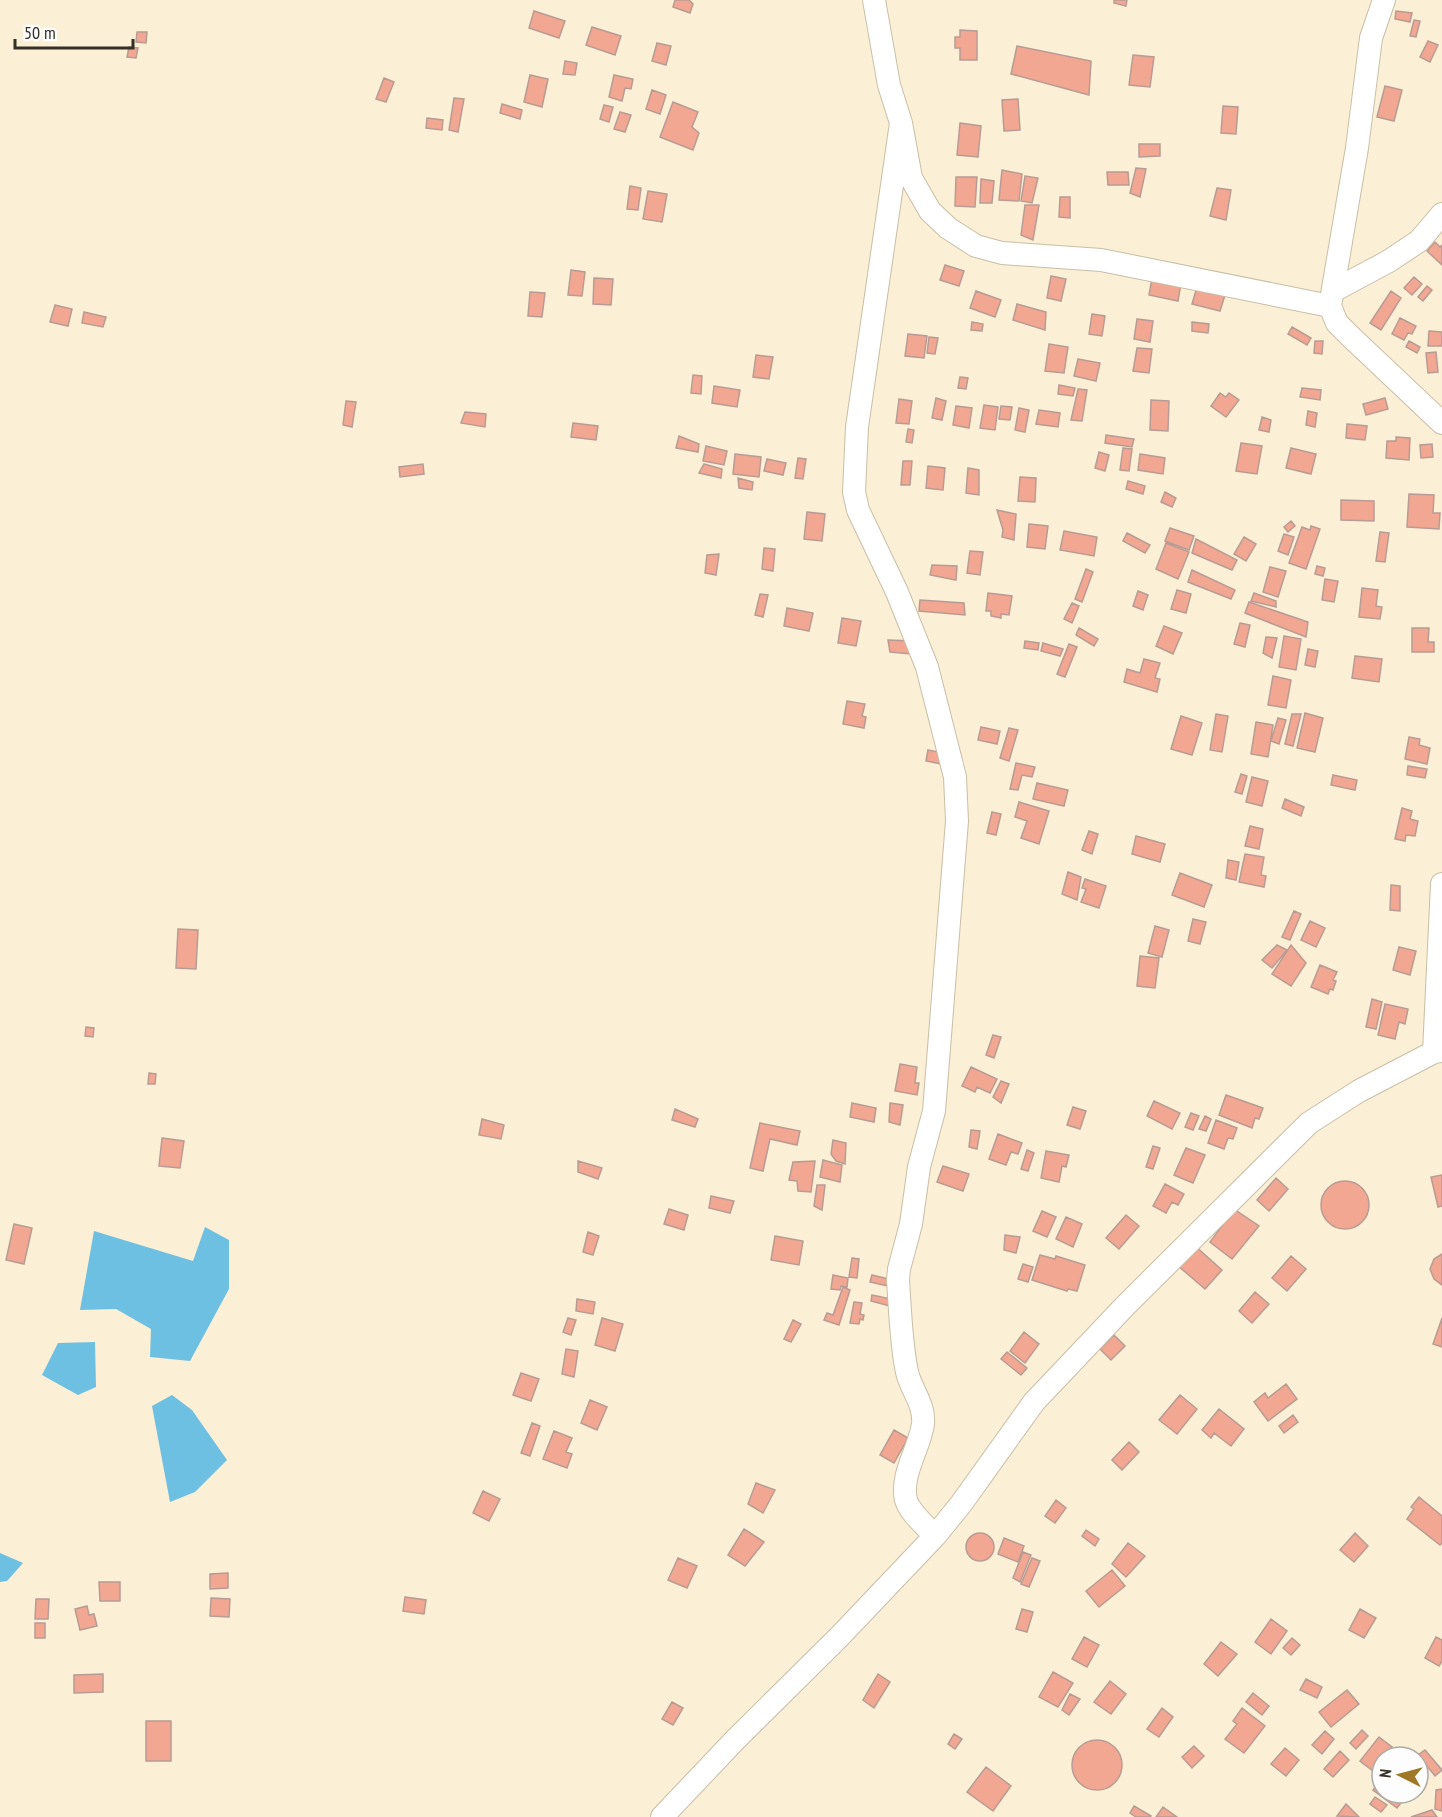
<svg xmlns="http://www.w3.org/2000/svg" width="1442" height="1817" viewBox="0 0 1442 1817" font-family="'PT Sans Narrow',sans-serif">
<style>
.water{fill:#6dc0e2}
.building{fill:#f2a792;stroke:#b89c94;stroke-width:1.5}
.lines{fill:none;stroke-linecap:round;stroke-linejoin:round}
.minor-casing{stroke:#c9bea6;stroke-width:24}
.minor{stroke:#fff;stroke-width:22}
</style>
<rect width="100%" height="100%" fill="#fbefd6"/>
<!-- water -->
<path class="water" d="M205,1227l24,13v49l-39,72 -40,-4 1,-28 -35,-20 -36,1 14,-79 99,30z
M95,1342l1,45 -18,8 -36,-20 16,-32z
M172,1395l20,15 35,50 -32,32 -25,10 -18,-96z
M0,1553l23,10 -16,18 -7,1z"/>
<!-- building -->
<path class="building" d="M675,0h14l4,4 -3,9 -17,-6z
M1114,0h13l-1,6 -12,-3z
M534,11l31,10 -6,17 -30,-10z
M1396,11l16,2 -2,9 -15,-3z
M1414,20l6,1 -4,16 -6,-1z
M592,27l29,9 -6,19 -29,-10z
M960,30l17,1v29h-17v-12h-5v-11h5z
M137,32h10l-1,11 -10,-1z
M1428,41l10,4 -8,17 -10,-5z
M657,43l14,3 -5,19 -14,-4z
M1017,46l74,15 -2,34 -78,-21z
M129,47l9,1 -2,10 -9,-1z
M1133,55l21,2 -4,30 -21,-2z
M565,61l12,2 -2,12 -12,-1z
M530,75l18,4 -6,28 -18,-5z
M614,75l19,4 -2,10 -6,-1 -3,13 -13,-4z
M384,78l10,4 -8,20 -10,-3z
M1385,86l17,4 -8,31 -17,-4z
M652,90l14,5 -6,19 -14,-5z
M454,98l10,1 -6,33 -9,-2z
M1018,99l2,31 -16,1 -2,-31z
M673,102l25,10 -6,15 7,6 -6,17 -33,-13z
M502,104l20,6 -2,9 -20,-6z
M604,105l9,2 -4,15 -9,-3z
M1223,106l15,1 -2,27 -15,-1z
M620,112l11,3 -6,17 -11,-3z
M427,118l16,2 -1,10 -16,-2z
M960,123l21,3 -3,31 -21,-2z
M1139,144h21v12l-21,1z
M1136,168l10,1 -6,28 -10,-4z
M1002,170l20,4 -3,27 -20,-1z
M1107,172h21l1,13h-21z
M1025,176l13,2 -6,25 -11,-2z
M956,177h21l-2,30 -20,-1z
M981,179l13,2 -2,22h-12z
M630,186l11,2 -3,22 -11,-1z
M1217,188l14,2 -5,30 -16,-4z
M648,191l19,3 -5,28 -19,-3z
M1060,197h10v21l-11,-1z
M1025,205h14l-6,35 -12,-5z
M1435,242l5,5 2,-2v20l-15,-14z
M945,265l19,6 -5,15 -19,-6z
M571,270l14,2 -3,24 -14,-1z
M1051,276l15,3 -5,22 -14,-3z
M1414,277l8,7 -10,11 -8,-7z
M594,278l19,1 -2,26 -18,-1z
M1152,278l29,5 -3,18 -29,-6z
M1427,286l5,4 -9,11 -5,-4z
M1197,287l28,8 -5,16 -28,-7z
M976,291l25,9 -6,17 -25,-9z
M1391,291l10,7 -20,32 -11,-7z
M530,292l15,1 -3,24 -14,-1z
M1017,304l29,8 -1,18 -32,-10z
M55,305l17,4 -4,17 -18,-4z
M84,312l22,5 -3,10 -21,-4z
M1092,314l13,2 -3,20 -13,-2z
M1400,318l16,8 -4,8 -4,-1 -4,7 -12,-6z
M1137,319l16,2 -3,21 -16,-3z
M972,322l11,2 -1,7 -11,-1z
M1192,322l17,2 -1,9 -16,-2z
M1292,327l19,11 -4,7 -19,-11z
M1429,331l13,1v14h-14z
M908,334l19,2 -3,22 -19,-2z
M929,337l9,1 -3,16 -8,-1z
M1315,341h8l-1,13 -8,-1z
M1409,341l11,6 -3,6 -11,-6z
M1049,344l19,3 -4,26 -19,-2z
M1137,348l15,1 -3,24 -16,-2z
M1436,352l2,20 -10,1 -2,-20z
M756,355l17,2 -4,22 -16,-2z
M1078,359l22,4 -4,18 -22,-5z
M693,375l9,1 -1,18 -10,-1z
M960,377l8,1 -2,11 -8,-1z
M1059,385l16,3 -2,8 -15,-2z
M714,386l26,4 -3,17 -25,-4z
M1302,388l19,2 -1,10 -20,-3z
M1078,389l9,1 -5,31 -11,-1z
M1220,393l6,4 3,-4 10,7 -13,17 -15,-11z
M936,398l10,3 -4,19 -10,-2z
M1385,398l3,11 -22,6 -3,-11z
M899,399l13,2 -3,23 -13,-1z
M1151,400l18,1 -1,30 -18,-1z
M346,401l10,1 -4,25 -9,-2z
M984,405l14,2 -3,23 -15,-2z
M956,406l16,2 -3,20 -16,-3z
M1001,406l11,1 -2,13 -11,-1z
M1019,408l10,2 -4,22 -10,-2z
M1039,410l21,3 -2,14 -22,-3z
M1308,411l9,2 -2,14 -9,-2z
M465,412l21,2 -1,13 -24,-4z
M1262,417l9,3 -2,12 -10,-2z
M573,423l25,3 -2,14 -25,-3z
M1347,424l20,2 -2,14 -19,-2z
M908,429l6,1 -2,13 -6,-1z
M1106,435l28,4 -2,8 -27,-4z
M679,436l20,8 -1,8 -22,-4z
M1396,437l14,1 -1,22 -23,-2 1,-17h9z
M1241,443l21,3 -5,28 -21,-3z
M1432,444l1,13 -12,1 -1,-13z
M706,446l21,5 -3,14 -21,-4z
M1123,448l9,1 -3,22 -9,-1z
M1291,448l25,6 -5,20 -25,-6z
M1099,452l10,3 -4,16 -10,-3z
M735,454l26,3 -2,20 -26,-3z
M1140,454l25,4 -2,16 -25,-4z
M798,458l8,1 -3,20 -8,-1z
M767,459l19,4 -3,12 -19,-4z
M903,461h9l-2,24h-9z
M423,464l1,10 -24,3 -1,-10z
M704,464l18,5 -1,9 -22,-5z
M928,466l17,2 -2,22 -17,-2z
M968,468l11,2v25l-13,-2z
M1020,477l16,1 -1,24 -17,-1z
M738,478l15,4 -1,8 -13,-2z
M1128,481l17,5 -2,8 -17,-5z
M1165,492l11,6 -4,9 -11,-5z
M1409,494l25,1 -1,18h7l-1,16 -32,-2z
M1341,500l33,1v20l-33,-1z
M997,510l19,4 -2,26 -12,-3 1,-7z
M807,512l18,2 -3,27 -18,-2z
M1291,521l4,5 -7,6 -4,-5z
M1029,524l19,2 -3,23 -18,-2z
M1311,526l9,3 -14,40 -17,-6 13,-36 8,3z
M1170,528l24,8 -5,14 -24,-9z
M1064,531l33,6 -3,19 -34,-6z
M1380,532l9,1 -4,29 -9,-1z
M1127,533l23,12 -5,8 -22,-12z
M1284,534l10,3 -6,18 -10,-4z
M1244,537l12,7 -10,17 -12,-7z
M1196,539l41,21 -5,10 -40,-17z
M1166,543l23,9 -11,27 -22,-10z
M764,548l11,1 -2,22 -11,-2z
M970,551l13,1 -3,23 -13,-2z
M719,554l-3,21 -11,-2 2,-18z
M932,565l25,1 -1,14 -26,-5z
M1317,566l8,2 -2,8 -8,-2z
M1270,567l16,4 -8,26 -15,-5z
M1086,569l7,3 -11,30 -7,-3z
M1192,570l43,20 -4,9 -43,-17z
M1325,579l13,2 -4,21 -12,-2z
M1362,588l16,2 -2,16 6,1 -2,12 -21,-2z
M1177,590l14,4 -5,19 -15,-4z
M1138,591l10,4 -5,15 -10,-4z
M988,593l24,3 -3,19 -8,-1v4l-10,-2v-5h-5z
M1254,593l22,8v6l-25,-6z
M760,594l8,1 -5,22 -8,-2z
M920,600l44,3 1,12 -46,-4z
M1249,602l59,20 -2,15 -61,-24z
M1072,603l7,3 -7,17 -8,-4z
M787,608l26,5 -4,18 -25,-5z
M842,618l19,3 -5,25 -18,-3z
M1240,623l10,2 -5,22 -11,-3z
M1164,626l18,7 -9,21 -17,-8z
M1079,628l19,11 -4,7 -18,-11z
M1412,628h17l-1,14h6v10h-22z
M1284,636l17,3 -5,31 -17,-3z
M1266,637l11,1 -5,20 -9,-5z
M888,640l25,1 -2,13 -21,-2z
M1025,641l14,2 -1,7 -14,-2z
M1043,643l20,6 -3,7 -19,-5z
M1069,644l8,3 -12,30 -8,-3z
M1308,649l10,2 -3,16 -10,-2z
M1355,656l27,3 -3,23 -27,-4z
M1144,659l16,4 -5,15 5,1 -3,13 -33,-10 3,-13 13,4z
M1273,676l18,4 -5,28 -18,-3z
M847,701l18,3 -3,12 4,1 -2,11 -21,-4z
M1305,713l18,5 -8,34 -18,-4z
M1216,714l12,2 -6,36 -12,-2z
M1292,714h9l-8,32 -8,-2z
M1181,716l21,7 -10,32 -21,-6z
M1278,718l8,2 -7,24 -8,-3z
M1256,722l17,3 -5,32 -17,-3z
M981,727l19,4 -3,13 -19,-4z
M1009,728l9,2 -9,31 -9,-3z
M1409,737l11,2 -1,6 11,3 -3,16 -22,-5z
M928,750l16,3 -2,11 -16,-3z
M1016,763l19,4 -3,10 -10,-2 -4,15 -8,-1z
M1408,766l19,3 -2,9 -18,-3z
M1241,774l6,2 -5,18 -7,-2z
M1333,775l24,5 -2,10 -24,-5z
M1252,777l16,4 -6,25 -16,-4z
M1037,783l31,7 -4,16 -31,-7z
M1285,799l19,8 -3,9 -19,-8z
M1019,802l30,9 -10,33 -18,-6 6,-17 -12,-4z
M1402,808l10,3 -2,8 8,2 -3,15 -9,-1 -1,6 -10,-2z
M992,812l9,2 -5,21 -9,-2z
M1250,826l13,3 -4,20 -14,-3z
M1089,831l9,3 -6,20 -10,-4z
M1136,836l29,8 -5,18 -28,-8z
M1245,854l19,3 -3,18 5,1 -2,11 -25,-5z
M1228,860l11,2 -3,18 -10,-2z
M1068,872l13,5 -4,23 -15,-6z
M1180,873l32,12 -8,22 -32,-12z
M1085,879l21,7 -7,22 -18,-6 5,-13 -4,-1z
M1391,885l9,1v25l-10,-1z
M1294,911l7,3 -11,26 -8,-3z
M1193,919l13,3 -6,22 -12,-3z
M1310,921l15,7 -9,19 -15,-7z
M1155,926l14,4 -7,27 -14,-4z
M178,929l20,1 -2,39 -20,-1z
M1277,945l10,5 -15,18 -10,-8z
M1291,945l15,18 -15,23 -19,-12z
M1399,947l17,4 -6,24 -17,-5z
M1140,956l19,2 -4,30 -18,-2z
M1320,965l17,7 -4,8 3,1 -3,9 -3,-1 -2,5 -17,-7z
M1372,999l10,3 -6,27 -10,-2z
M1385,1004l23,5 -3,15 -6,-2 -4,17 -17,-4z
M86,1027l8,1 -1,9 -8,-1z
M993,1035l8,2 -7,21 -8,-3z
M900,1064l17,3 -2,16h4l-2,12 -22,-4z
M971,1067l26,12 -7,14 -13,-6 -2,5 -13,-6z
M149,1073l7,1 -1,10h-7z
M1001,1081l8,3 -8,19 -8,-6z
M1226,1095l37,13 -4,11 -4,-1 -3,10 -33,-13z
M1154,1101l26,12 -8,16 -25,-13z
M852,1103l24,5 -2,14 -24,-5z
M890,1103l13,2 -3,20 -11,-3z
M1073,1107l13,4 -6,18 -13,-4z
M675,1109l23,10 -3,8 -23,-7z
M1191,1113l8,3 -6,14 -8,-3z
M1205,1116l6,3 -5,12 -7,-2z
M482,1119l22,6 -3,14 -22,-4z
M1216,1120l21,8 -4,11 -5,-1 -4,11 -16,-6z
M760,1123l40,8 -3,14 -27,-6 -7,32 -13,-3z
M971,1130l9,1 -3,18 -8,-2z
M998,1134l24,9 -4,11 -7,-2 -5,13 -17,-6z
M162,1138l22,3 -4,27 -21,-2z
M833,1140l13,3 -1,21 -9,-3 -5,-7z
M1153,1146l7,2 -7,21 -7,-2z
M1186,1148l19,7 -12,28 -19,-8z
M1027,1150l7,3 -6,18 -7,-2z
M1046,1151l23,4 -3,12 -4,-1 -3,16 -18,-4z
M823,1160l19,5 -2,17 -20,-5z
M578,1161l24,7 -4,11 -20,-7z
M815,1161l-4,31 -13,-1 -1,-10 -8,-1 4,-18z
M943,1166l26,8 -6,17 -26,-9z
M1442,1175v31l-4,1 -7,-30z
M1276,1178l12,11 -19,22 -12,-11z
M1321 1205a24 24 0 1 1 48 0a24 24 0 1 1-48 0Z
M1165,1184l19,10 -6,11 -6,-3 -6,11 -13,-7z
M817,1185h8l-3,25 -8,-4z
M711,1196l23,5 -4,12 -21,-5z
M669,1209l19,6 -4,15 -20,-6z
M1234,1209l25,17 -27,33 -22,-17z
M1042,1211l14,6 -9,20 -14,-6z
M1126,1215l13,11 -20,23 -13,-11z
M1066,1217l16,7 -9,23 -17,-8z
M14,1224l18,4 -8,36 -18,-4z
M588,1232l11,4 -6,19 -10,-3z
M1005,1235l15,2 -4,16 -12,-3z
M775,1236l28,5 -4,24 -28,-5z
M1194,1245l28,25 -17,19 -28,-24z
M1442,1254v31l-8,-6 -4,-10 4,-10z
M1040,1255l15,4 1,-3 29,9 -8,26 -9,-2 -1,2 -35,-11z
M1291,1256l15,13 -19,22 -15,-13z
M852,1258l7,1 -2,19 -8,-1z
M1023,1264l10,3 -5,15 -10,-3z
M833,1275l15,3 -1,9 -6,-1 -1,4 -9,-1z
M872,1275l17,4 -1,7 -18,-4z
M843,1287l7,3 -11,35 -15,-5 3,-7 6,2z
M1255,1292l14,12 -17,19 -13,-12z
M872,1295l19,4 -1,7 -19,-5z
M577,1299l18,3 -2,12 -17,-3z
M854,1302l8,1 -2,11 4,1 -1,5 -3,-1 -1,5 -9,-1z
M568,1318l8,2 -5,15 -8,-3z
M602,1318l21,6 -8,27 -20,-6z
M1442,1318v29l-9,-3z
M793,1320l8,4 -10,18 -7,-3z
M1024,1332l15,12 -14,19 -15,-12z
M1114,1335l11,11 -14,14 -11,-11z
M566,1349l12,2 -4,26 -12,-3z
M1007,1352l20,16 -6,7 -20,-16z
M521,1373l18,6 -8,22 -18,-6z
M1286,1384l11,15 -29,22 -14,-19 11,-9 3,5z
M1180,1395l17,14 -20,25 -18,-14z
M590,1400l17,7 -10,23 -16,-7z
M1219,1409l25,20 -13,17 -17,-13 -3,5 -9,-8z
M1293,1415l5,7 -14,11 -5,-7z
M532,1423l8,3 -10,30 -9,-3z
M894,1430l14,8 -14,25 -14,-8z
M554,1431l18,7 -6,14 6,2 -5,14 -24,-9z
M1129,1442l10,10 -17,18 -10,-10z
M756,1483l19,7 -12,23 -15,-9z
M483,1491l17,8 -11,22 -16,-8z
M1419,1497l23,19v27l-2,2 -33,-26 7,-10 -3,-2z
M1056,1500l10,8 -11,15 -10,-7z
M744,1529l20,13 -19,24 -17,-11z
M1086,1530l13,9 -4,7 -13,-10z
M1355,1533l13,13 -14,16 -14,-12z
M966 1547a14 14 0 1 1 28 0a14 14 0 1 1-28 0Z
M1004,1538l20,8 -6,16 -20,-8z
M1128,1543l17,13 -19,21 -14,-13z
M1023,1552l8,3 -11,27 -7,-4z
M678,1558l19,8 -10,22 -19,-8z
M1032,1558l8,3 -11,26 -8,-3z
M1112,1570l13,16 -26,21 -13,-16z
M228,1573v15l-18,1v-15z
M99,1582h21v19h-20z
M405,1597l21,3 -2,14 -21,-3z
M211,1598l19,1 -1,18 -19,-1z
M36,1599h13l-1,20h-13z
M87,1606l2,9 5,-1 3,12 -17,4 -5,-21z
M1022,1609l11,3 -6,20 -11,-3z
M1360,1609l16,9 -12,20 -15,-8z
M1271,1619l16,12 -16,23 -16,-12z
M35,1623h10v15h-10z
M1084,1637l15,8 -12,22 -15,-8z
M1436,1637l6,3v21l-3,5 -14,-8z
M1292,1638l8,7 -9,10 -8,-7z
M1221,1642l16,12 -19,22 -14,-12z
M1053,1672l20,11 -15,24 -19,-10z
M103,1674v18l-29,1v-18z
M878,1674l12,8 -16,26 -11,-8z
M1306,1679l16,8 -5,11 -17,-8z
M1110,1681l16,13 -15,20 -17,-12z
M1347,1690l12,14 -28,23 -12,-15z
M1253,1693l16,13 -7,9 -16,-13z
M1070,1694l10,5 -11,16 -7,-5z
M672,1702l11,6 -10,17 -11,-6z
M1162,1708l11,9 -14,20 -12,-8z
M1242,1708l23,18 -21,27 -19,-14 12,-15 -4,-3z
M146,1721h25v40h-25z
M1362,1730l6,6 -12,13 -6,-6z
M1325,1731l9,8 -12,15 -10,-9z
M954,1734l8,5 -7,10 -7,-5z
M1379,1737l13,10 -19,24 -13,-10z
M1072 1765a25 25 0 1 1 50 0a25 25 0 1 1-50 0Z
M1194,1746l10,10 -12,12 -10,-11z
M1285,1748l14,12 -13,16 -15,-12z
M1425,1750l17,20 -7,6 -17,-21z
M1340,1751l9,9 -16,17 -9,-8z
M986,1767l25,19 -18,25 -26,-19z
M1382,1777v16l26,1 -11,14 -24,-18z
M1442,1789v22l-7,-2 1,-19z
M1375,1797l12,8 -6,7 -11,-8z
M1346,1804l13,13 -22,-1z
M1134,1806l17,10 -1,1h-14l-6,-4z
M1163,1807l14,10h-21z
M1432,1810l5,7h-26z"/>
<g class="lines">
<!-- minor casing -->
<g class="minor-casing">
<path id="minor" d="M874,0l15,85 12,38 10,55 19,33 18,17 28,18 26,7 99,7 229,46
M1384,0l-13,38 -14,110 -27,158 7,17 13,13 92,87
M901,123l-44,304 -3,65 4,18 39,82 30,75 28,110 2,44 -23,290 -15,56 -8,57 -12,45 -1,11c2,28 3,64 9,92 4,18 18,32 16,52 -3,23 -23,51 -17,76 4,13 20,26 29,36
M1333,291l56,-30 30,-20 23,-27
M1434,1052l8,-168
M662,1817l73,-77 104,-103 96,-101 26,-32 73,-102 92,-97 183,-182 50,-32 75,-39 8,-1"/>
</g>
<!-- minor -->
<use href="#minor" class="minor"/>
</g>
<!-- north arrow -->
<g transform="translate(1400 1775) rotate(276)"><circle r="28" fill="#fdfdfd" stroke="#adaba7" stroke-width="1.5"/>
<path d="M0-4.5L10 22L0 15L-10 22Z" fill="#9e7825"/>
<text y="-9" font-size="16" font-weight="bold" text-anchor="middle" fill="#343026">N</text>
</g>
<!-- scale -->
<path d="M15 39v9h118v-9" fill="none" stroke="#343026" stroke-width="3"/>
<text x="24" y="39" font-size="18" fill="#343026" stroke="#fdfdfd" stroke-width="4.5" paint-order="stroke">50 m</text>
</svg>
